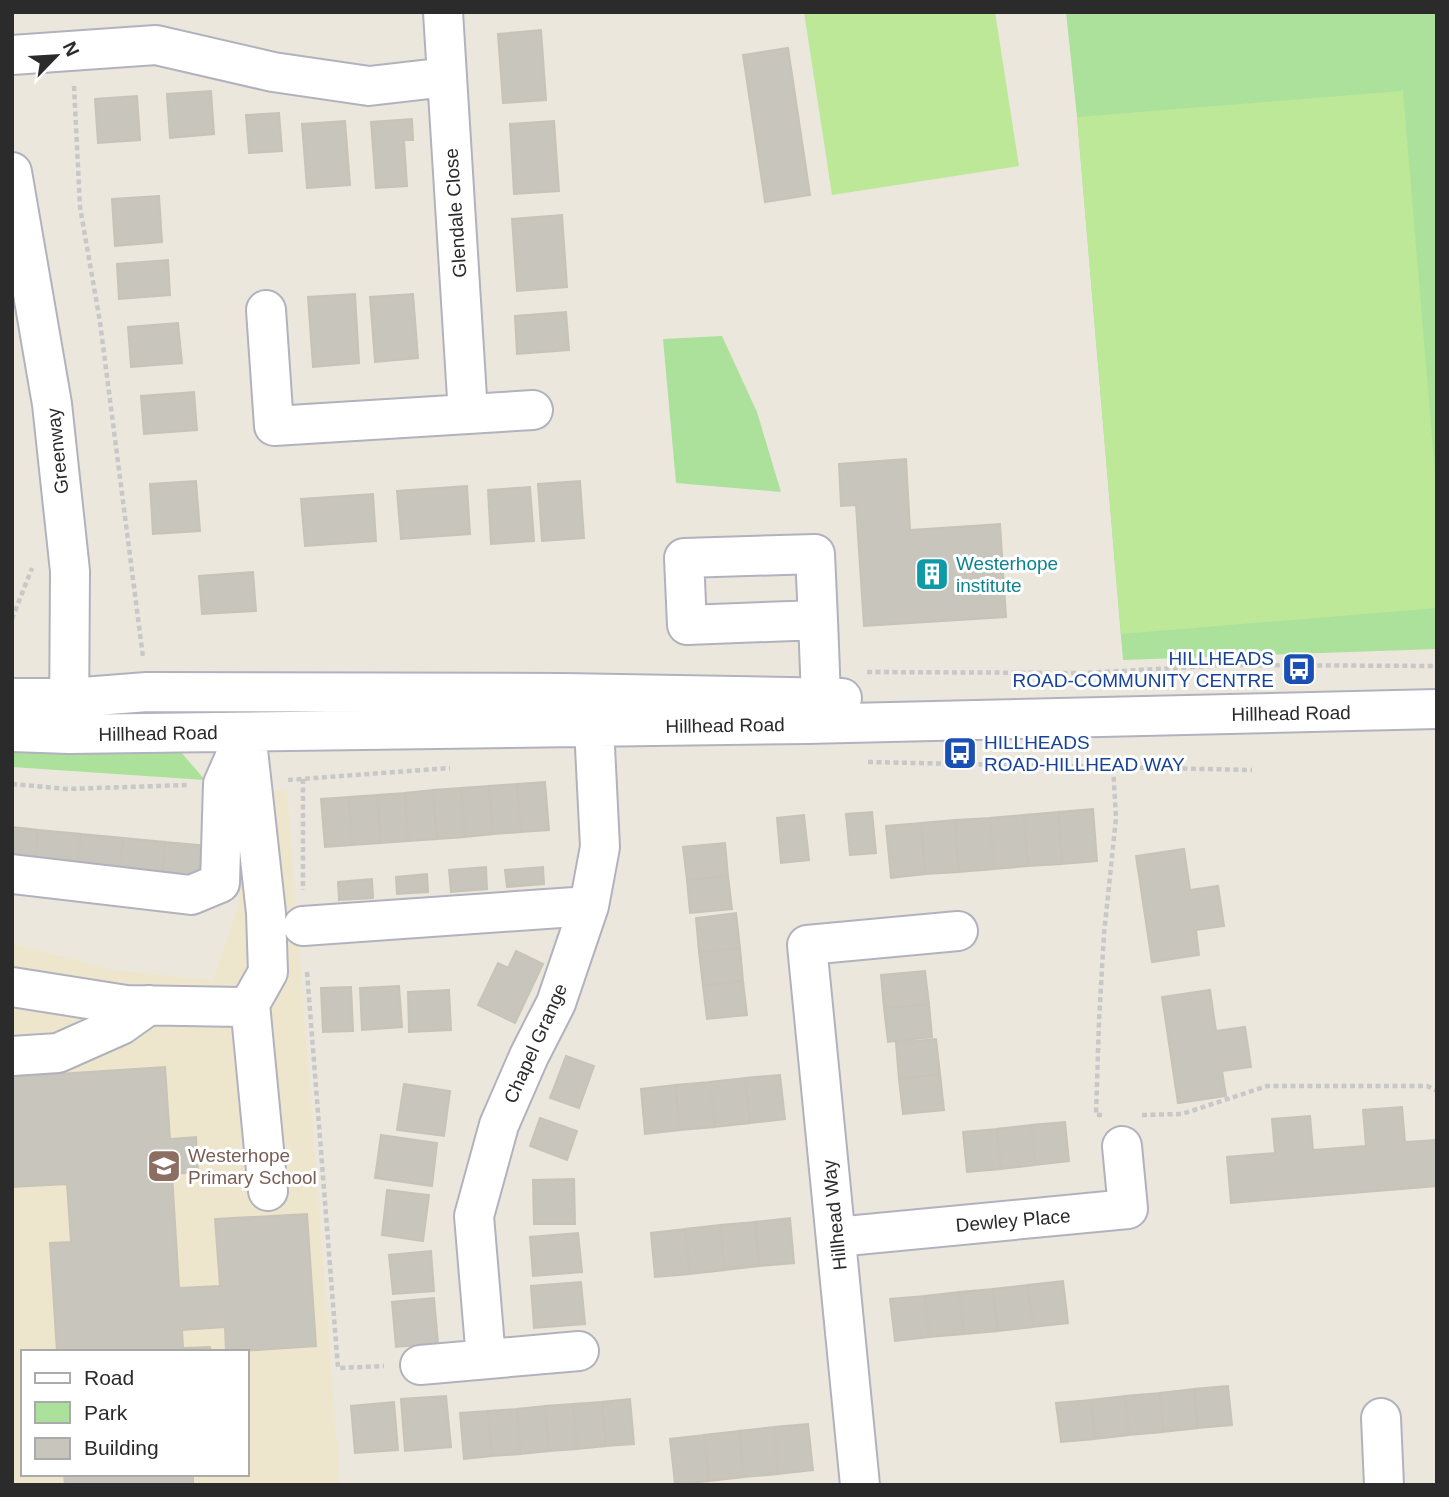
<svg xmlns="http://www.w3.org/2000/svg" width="1449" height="1497" viewBox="0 0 1449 1497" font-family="Helvetica,sans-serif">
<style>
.education{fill:#ede6cd;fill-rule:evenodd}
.green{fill:#abe19b}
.pitch{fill:#bde897}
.building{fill:#c8c5bc;stroke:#c8c3b7;stroke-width:2}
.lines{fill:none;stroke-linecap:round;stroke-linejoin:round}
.minor-casing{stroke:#b1b2be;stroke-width:42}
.path{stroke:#c8c8c8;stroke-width:4.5;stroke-dasharray:5 3.5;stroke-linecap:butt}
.minor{stroke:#fff;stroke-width:38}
.labels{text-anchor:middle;stroke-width:6;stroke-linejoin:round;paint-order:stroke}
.street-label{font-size:19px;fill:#2b2b2b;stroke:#fff}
.culture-label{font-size:19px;fill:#0d838f;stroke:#fff;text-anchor:start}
.transit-label{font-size:19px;fill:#164399;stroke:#fff;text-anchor:end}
.education-label{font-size:19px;fill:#785e54;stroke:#fff;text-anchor:start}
</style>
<rect width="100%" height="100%" fill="#ece7dd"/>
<!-- education -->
<path class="education" d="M287,790l53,695h-328v-542l101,27 100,10 26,-77 -15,-107zM23,1352h224v122h-224z"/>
<!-- green -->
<path class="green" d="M1066,12h371v637l-314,11 -46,-543z
M722,336l35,76 24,80 -105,-9 -13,-144z
M12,741l162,3 31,36 -193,-13z"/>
<!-- pitch -->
<path class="pitch" d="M804,12h191l24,154 -187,29z
M1403,91l34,406v111l-316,26 -44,-517z"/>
<!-- building -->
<path class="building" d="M541,30l5,70 -43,3 -5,-69z
M788,48l22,147 -45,7 -22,-147z
M211,91l3,43 -44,4 -3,-44z
M137,96l3,44 -42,3 -3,-44z
M279,113l3,38 -33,2 -3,-38z
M412,119l1,21h-9l3,46 -31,2 -5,-66z
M345,121l5,64 -43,3 -5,-64z
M554,121l5,70 -45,3 -4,-70z
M159,196l3,46 -47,4 -3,-47z
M562,215l5,72 -50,4 -5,-72z
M168,260l2,35 -51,4 -2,-35z
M355,294l4,69 -46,4 -5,-70z
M413,294l5,64 -43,4 -5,-65z
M566,312l3,38 -52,4 -2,-38z
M178,323l4,40 -51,4 -3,-40z
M194,392l3,38 -53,4 -3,-38z
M906,459l4,71 90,-6 6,93 -142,9 -8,-121 -15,1 -2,-42z
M196,481l4,50 -47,3 -3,-50z
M580,481l4,57 -42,3 -4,-57z
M467,486l3,48 -69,5 -4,-48z
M530,487l4,54 -43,3 -3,-54z
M373,494l3,47 -71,5 -4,-47z
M253,572l3,39 -54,3 -3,-38z
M545,782l4,48 -28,2 -4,-48z
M517,784l4,48 -28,2 -4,-48z
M489,786l4,48 -28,3 -4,-49z
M461,788l4,49 -28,2 -4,-49z
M433,790l4,49 -29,2 -3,-48z
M405,793l3,48 -27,2 -4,-48z
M377,795l4,48 -29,2 -3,-48z
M349,797l3,48 -27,2 -4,-48z
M1093,809l4,52 -35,3 -4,-52z
M872,812l4,41 -26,2 -4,-41z
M1058,812l4,52 -34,2 -4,-51z
M804,815l5,45 -28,3 -4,-45z
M1024,815l4,51 -34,3 -4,-51z
M990,818l4,51 -35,3 -4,-52z
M955,820l4,52 -34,2 -4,-51z
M921,823l4,51 -34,4 -5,-52z
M12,827l26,3 -4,39 -22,-2z
M38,830l43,4 -4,39 -43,-4z
M81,834l42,4 -4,39 -42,-4z
M123,838l42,4 -3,39 -43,-4z
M165,842l43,4 -4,39 -42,-4z
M725,843l3,33 -41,4 -4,-33z
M1184,849l6,41 28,-4 6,40 -28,4 3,25 -47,7 -16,-106z
M486,867l1,22 -36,3 -2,-22z
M543,867l1,17 -37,3 -2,-17z
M427,874l1,18 -31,2 -1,-17z
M728,876l4,33 -42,4 -3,-33z
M372,879l1,19 -34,2 -1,-18z
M736,913l4,35 -41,4 -3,-34z
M740,948l3,33 -40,5 -4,-34z
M516,951l27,13 -28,59 -37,-18 20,-42 10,5z
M925,971l4,33 -45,4 -3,-33z
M743,981l4,34 -40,4 -4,-33z
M399,986l3,41 -40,3 -2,-42z
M351,987l2,44 -30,1 -2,-44z
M449,990l2,40 -42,2 -1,-40z
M1210,990l6,41 29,-4 6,40 -29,4 4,25 -48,7 -16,-106z
M929,1004l3,33 -44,5 -4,-34z
M936,1039l4,35 -41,5 -3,-36z
M566,1056l28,10 -15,42 -29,-10z
M165,1067l5,72 26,-2 2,35 -26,2 7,114 41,-2 -5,-67 92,-5 9,132 -90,6 -1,-25 -43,3 1,18 27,-1v5h-153l-7,-109 21,-1 -4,-58 -55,3v-110z
M940,1074l4,36 -41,4 -4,-35z
M780,1075l5,44 -35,4 -5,-45z
M745,1078l5,45 -35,4 -5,-45z
M710,1082l5,45 -35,3 -5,-45z
M404,1084l46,7 -6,45 -47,-6z
M675,1085l5,45 -35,4 -4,-45z
M1402,1107l3,35 32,-2v46l-206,17 -4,-46 48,-4 -3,-34 38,-3 3,34 53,-4 -3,-36z
M540,1118l37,13 -10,29 -37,-14z
M1065,1122l4,39 -34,4 -4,-40z
M1031,1125l4,40 -34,4 -4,-40z
M997,1129l4,40 -34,3 -4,-40z
M381,1135l56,8 -5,43 -57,-8z
M574,1179l1,45h-41l-1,-44z
M387,1190l42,5 -6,46 -41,-6z
M790,1218l4,45 -35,3 -4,-44z
M755,1222l4,44 -34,4 -5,-45z
M720,1225l5,45 -35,4 -5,-45z
M685,1229l5,45 -35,3 -4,-44z
M578,1233l4,39 -49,4 -3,-39z
M431,1251l3,40 -41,3 -4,-39z
M1063,1281l5,42 -35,4 -5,-42z
M581,1282l4,42 -51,4 -3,-42z
M1028,1285l5,42 -35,4 -5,-42z
M993,1289l5,42 -34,3 -5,-42z
M959,1292l5,42 -35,3 -4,-41z
M925,1296l4,41 -34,4 -5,-42z
M434,1298l4,45 -42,4 -4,-45z
M1228,1386l4,39 -34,3 -4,-39z
M1194,1389l4,39 -35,4 -3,-39z
M1160,1393l3,39 -34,3 -4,-39z
M446,1396l5,51 -46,4 -4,-52z
M1125,1396l4,39 -34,4 -4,-39z
M630,1399l4,45 -28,2 -4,-44z
M1091,1400l4,39 -34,3 -5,-39z
M394,1402l4,48 -43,3 -4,-47z
M602,1402l4,44 -29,3 -4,-45z
M573,1404l4,45 -28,2 -4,-45z
M545,1406l4,45 -28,3 -4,-45z
M517,1409l4,45 -29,2 -4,-45z
M488,1411l4,45 -28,3 -4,-46z
M808,1424l5,46 -35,4 -4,-47z
M774,1427l4,47 -34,3 -5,-46z
M739,1431l5,46 -35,4 -5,-46z
M704,1435l5,46 -34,3 -5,-45z
M64,1474h129v11h-128z"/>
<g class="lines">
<!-- minor casing -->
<g class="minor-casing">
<path id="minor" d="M12,55l144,-10 117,27 96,14 78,-9
M12,172l40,232 18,167 -1,154
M266,310l8,116 194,-12 -25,-402
M468,414l65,-4
M818,620l-3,-66 -131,4 3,67 131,-5 3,78
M12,698h58l77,-6 416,1 279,5
M12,732l57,2 737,-10 631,-15
M12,874l179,21 29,-12 3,-99 22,-50
M303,926l286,-20
M12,987l114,18 115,2 9,-3 18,-32 -2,-59 -20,-181
M250,1004l18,187
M12,1056l46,-3 63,-28 28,-20
M836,1237l292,-28 -6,-63
M486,1359l-12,-143 25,-91 30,-69 27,-53 33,-97 11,-59 -6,-120 -6,-15 -8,-6
M420,1365l159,-14
M1381,1418l3,67
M860,1485l-53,-540 151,-14"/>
</g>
<!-- path -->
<path class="path" d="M74,86l6,121 20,115 43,335
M12,619l20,-51
M867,672l217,1 146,-8 207,1
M868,762l384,8
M303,779v111
M288,780l162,-12
M12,784l55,5 121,-4
M307,972l31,396 46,-2
M1102,1115h-6l3,-94 5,-87 12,-116 -3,-52
M1142,1115l40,-1 85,-28h160l10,5"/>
<!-- minor -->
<use href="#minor" class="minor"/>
</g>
<!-- icons -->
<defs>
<g id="building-square" transform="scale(1.75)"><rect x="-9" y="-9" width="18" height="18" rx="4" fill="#0f9aa8" stroke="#fff"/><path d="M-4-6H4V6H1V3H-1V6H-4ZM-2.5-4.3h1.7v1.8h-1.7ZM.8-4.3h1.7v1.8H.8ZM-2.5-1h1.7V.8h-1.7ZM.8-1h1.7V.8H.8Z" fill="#fff"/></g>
<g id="bus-square" transform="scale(1.75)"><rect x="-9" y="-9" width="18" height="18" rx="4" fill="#1a4fb4" stroke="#fff"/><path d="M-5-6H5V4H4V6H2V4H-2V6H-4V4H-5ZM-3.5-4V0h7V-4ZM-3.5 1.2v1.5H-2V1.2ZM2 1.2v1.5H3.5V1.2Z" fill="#fff"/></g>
<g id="school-square" transform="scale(1.75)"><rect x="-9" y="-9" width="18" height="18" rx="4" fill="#8d6e63" stroke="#fff"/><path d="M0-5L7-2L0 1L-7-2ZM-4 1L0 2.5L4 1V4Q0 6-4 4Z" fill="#fff"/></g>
</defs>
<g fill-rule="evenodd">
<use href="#building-square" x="932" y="574"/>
<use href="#bus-square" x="1299" y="669"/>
<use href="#bus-square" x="960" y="753"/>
<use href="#school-square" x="164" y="1166"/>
</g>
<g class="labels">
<!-- street labels -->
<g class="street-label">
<text transform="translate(455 213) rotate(-94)" y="7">Glendale Close</text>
<text transform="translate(57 451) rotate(-96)" y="7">Greenway</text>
<text transform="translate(1291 713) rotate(-1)" y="7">Hillhead Road</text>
<text transform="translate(725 725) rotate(-1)" y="7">Hillhead Road</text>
<text transform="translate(158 733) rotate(-1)" y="7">Hillhead Road</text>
<text transform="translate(535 1043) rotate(-66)" y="7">Chapel Grange</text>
<text transform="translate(834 1215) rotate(-96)" y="7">Hillhead Way</text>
<text transform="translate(1013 1220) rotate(-5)" y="7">Dewley Place</text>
</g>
<!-- culture labels -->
<g class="culture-label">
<text x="956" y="570">Westerhope<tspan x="956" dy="22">institute</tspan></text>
</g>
<!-- transit labels -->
<g class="transit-label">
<text x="1274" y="665">HILLHEADS<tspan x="1274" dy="22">ROAD-COMMUNITY CENTRE</tspan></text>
<text x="984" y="749" text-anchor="start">HILLHEADS<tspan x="984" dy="22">ROAD-HILLHEAD WAY</tspan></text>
</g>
<!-- education labels -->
<g class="education-label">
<text x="188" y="1162">Westerhope<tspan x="188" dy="22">Primary School</tspan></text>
</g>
</g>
<!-- border -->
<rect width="1449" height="1497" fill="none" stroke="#2b2b2b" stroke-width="28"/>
<!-- legend -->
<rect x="21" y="1350" width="228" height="126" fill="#ffffff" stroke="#aaaaaa" stroke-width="2"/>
<rect x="35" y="1373" width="35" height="10" fill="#ffffff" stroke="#aaaaaa" stroke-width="2"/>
<text x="84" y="1385" font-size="21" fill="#2b2b2b">Road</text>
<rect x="35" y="1402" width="35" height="21" fill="#abe19b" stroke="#aaaaaa" stroke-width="2"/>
<text x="84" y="1420" font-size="21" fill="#2b2b2b">Park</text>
<rect x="35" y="1438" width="35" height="21" fill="#c8c5bc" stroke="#aaaaaa" stroke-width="2"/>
<text x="84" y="1455" font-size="21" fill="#2b2b2b">Building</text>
<!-- north arrow -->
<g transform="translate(56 56) rotate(65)" stroke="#ffffff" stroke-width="5" paint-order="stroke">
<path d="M0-5L12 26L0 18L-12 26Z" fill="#2b2b2b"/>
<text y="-10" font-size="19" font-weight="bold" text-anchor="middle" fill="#2b2b2b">N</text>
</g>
</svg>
